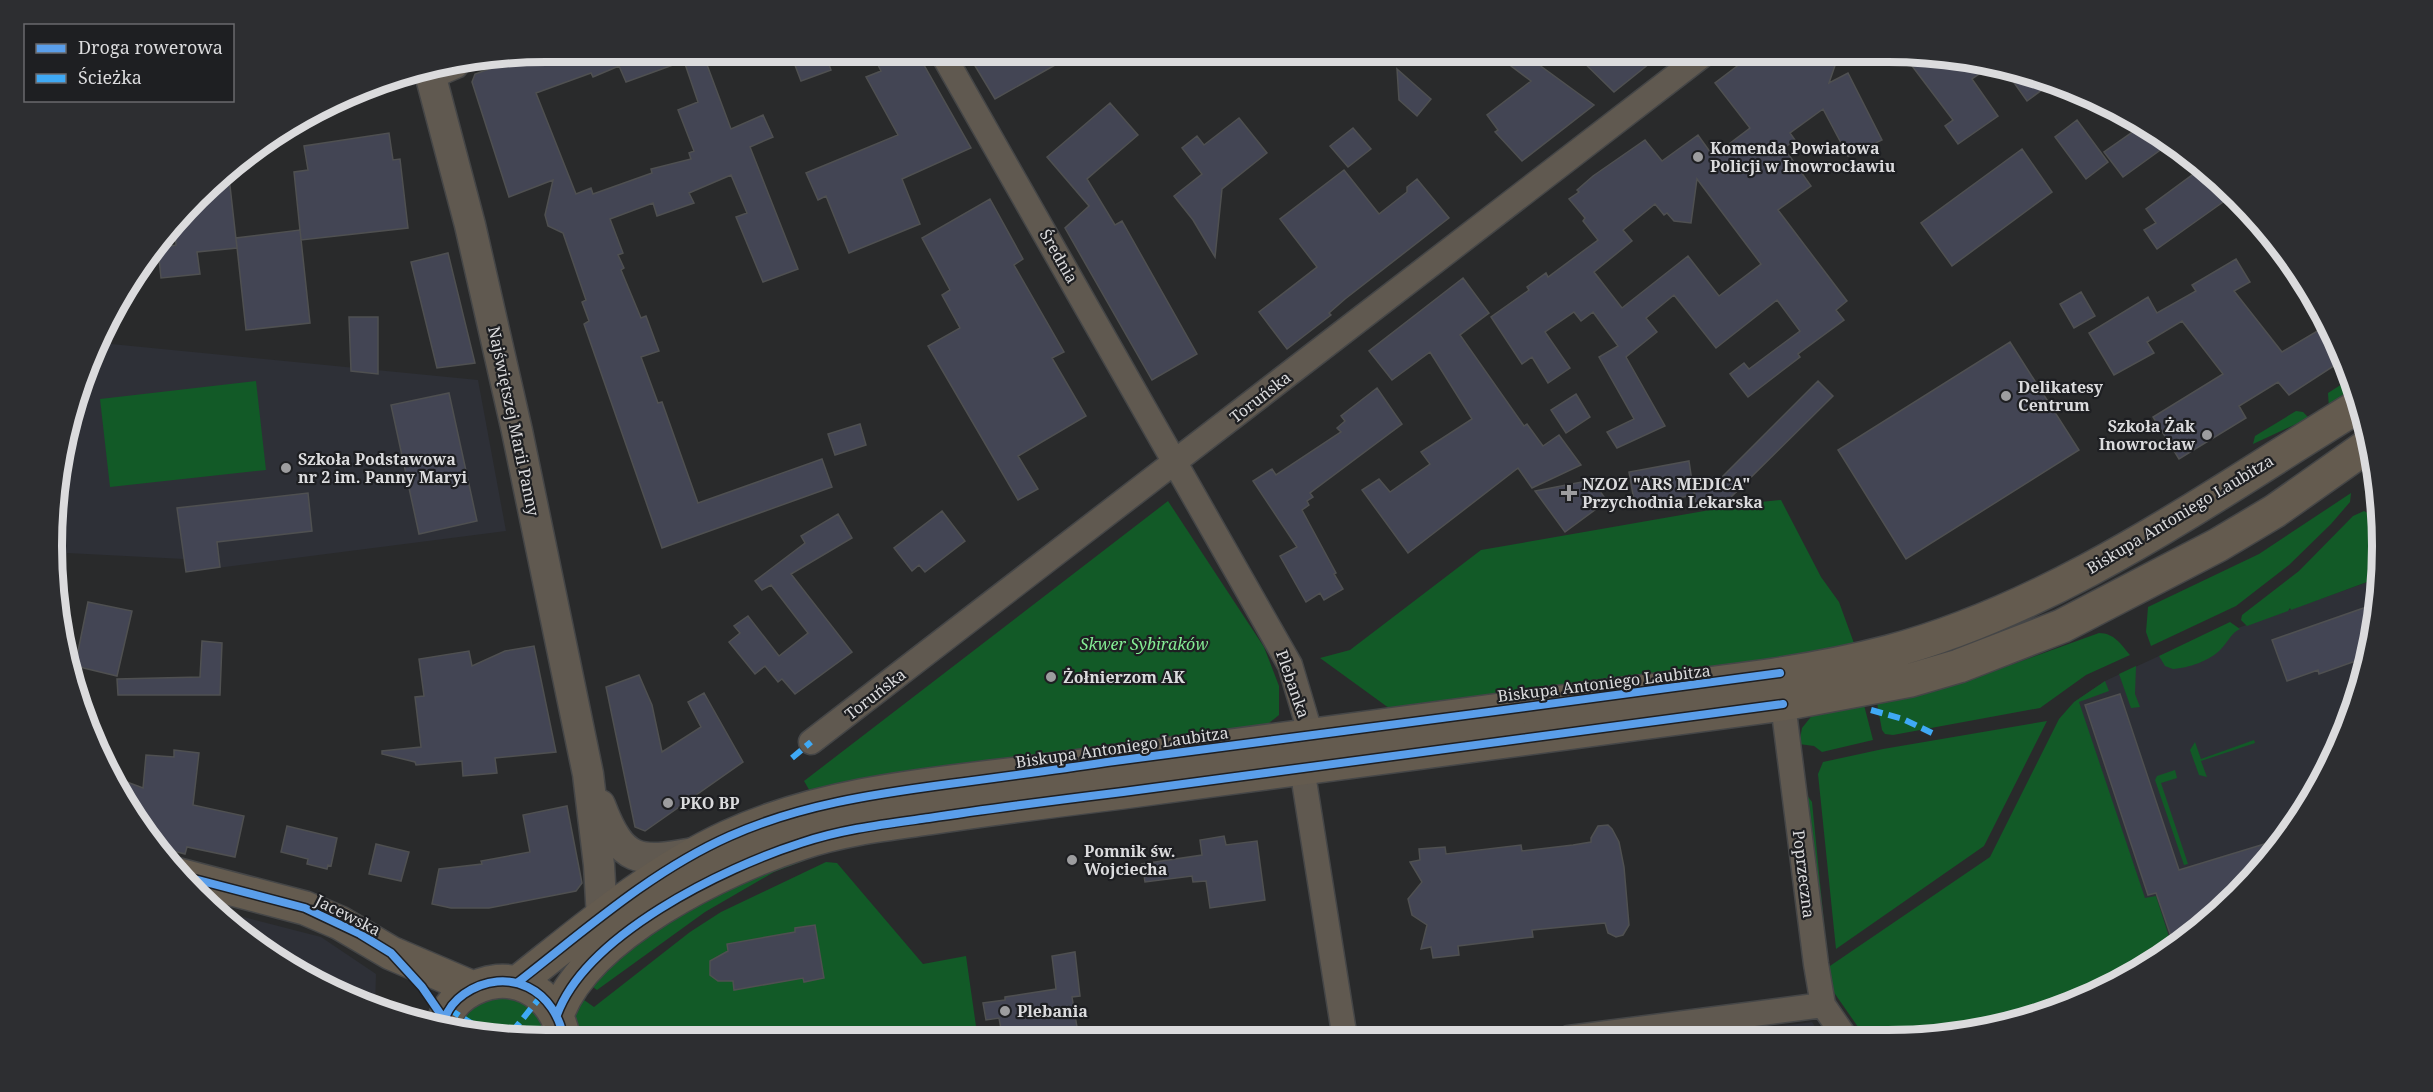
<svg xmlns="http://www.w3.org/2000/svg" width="2433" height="1092" viewBox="0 0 2433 1092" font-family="'Noto Serif',serif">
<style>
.built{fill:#2e3037}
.green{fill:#125a27}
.building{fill:#434554;stroke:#4f5051;stroke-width:1.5;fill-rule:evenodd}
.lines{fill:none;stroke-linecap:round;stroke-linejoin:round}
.minor-casing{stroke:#454647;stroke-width:27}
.tertiary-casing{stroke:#454647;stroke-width:33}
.secondary-casing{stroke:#454647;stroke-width:36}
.minor{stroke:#605950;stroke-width:24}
.tertiary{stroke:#605950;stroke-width:30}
.secondary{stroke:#645b4f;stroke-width:33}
.quiet{stroke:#3fa9f5;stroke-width:6;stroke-dasharray:12 6;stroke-linecap:butt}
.cycleway-casing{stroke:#1e1f22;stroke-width:11}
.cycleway{stroke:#5a9eea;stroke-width:8}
.poi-dot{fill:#9d9d9f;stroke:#1e1f22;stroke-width:2}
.labels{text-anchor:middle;stroke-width:4.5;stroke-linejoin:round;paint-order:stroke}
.poi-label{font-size:16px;font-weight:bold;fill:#dbdbdd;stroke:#1e1f22;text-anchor:start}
.street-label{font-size:16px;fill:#dbdbdd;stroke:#1e1f22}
.park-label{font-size:16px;font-style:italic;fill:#84ed94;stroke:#1e1f22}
.rim{fill:none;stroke:#dbdbdd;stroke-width:8}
</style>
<rect width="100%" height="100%" fill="#292a2b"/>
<!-- built -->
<path class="built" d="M101,343l377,37 28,151 -320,41 -2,-13 -117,-6 -4,17 -10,-2 -2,-22 9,-96 4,-11 14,4v-40z
M2379,578l-1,33 -22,94 -58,116 -85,97 -66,45 -73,-261 31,-21 54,-25z
M213,909l108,28 55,37 -1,34 -131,-70z
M1812,1022l10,15 -131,1z"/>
<!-- green -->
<path class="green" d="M2350,379l5,13 -26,16 -1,-15z
M256,381l10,89 -156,17 -10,-88z
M2296,411l7,1 6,6 -56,26 2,-8z
M2351,493l-1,9 -19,22 -42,41 -53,41 -85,40 -5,-14 2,-25 111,-53z
M1781,500l40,77 18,25 16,44 -24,7 -438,58 -73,-53 30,-8 131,-100 269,-47z
M1168,501l96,146 15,39v29l-15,12 -453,66 -7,-12z
M2364,511l9,5 8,12 -2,36 -12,18 -76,28 -1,-2 -2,3 -41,15 -6,-6 1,-5 57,-44 54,-55z
M2230,622l10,7c-9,4 -12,13 -19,20 -11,12 -33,19 -48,20l-8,-3 -6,-10z
M2099,633c15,0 22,11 31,22l-44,20 -46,33 -147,27 -8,-1 -3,-4 -5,-27 89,-22z
M2136,666l-1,28 5,13 -9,1 -12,-34z
M2105,681l4,10 -30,11 66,196 11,-2 16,50 -66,44 -154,47h-87l-39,-56 -2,-11 166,-113 69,-138 15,-17z
M1864,705l9,35 -51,12 -8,-6 -15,-2 3,-16 12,-15z
M2047,721l-63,125 -148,103 -18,-175 5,-12 60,-13z
M2254,740l1,3 -54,18 6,16 -8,-2 -9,-25 5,-8 6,17z
M2175,770l2,8 -16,5 27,81 -4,1 -29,-85 2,-4z
M1804,791l8,11 15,151z
M832,850l-58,22 -69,40 -108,78 -11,-8 21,-24 132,-78z
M826,862l11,1 86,101 43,-8 12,84 -405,1 -2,-13 6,-33 17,12 96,-75 31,-20z
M493,998l25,2 21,14 10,27 -89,-14c7,-16 17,-23 33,-29z"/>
<!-- building -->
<path class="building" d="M546,51h158l-1,3 28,75 32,-14 10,22 -23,10 48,122 -35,13 -27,-65 11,-4 -16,-38 -42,18 5,10 -37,13 -4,-13 -43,16 13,34 -5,2 6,13 -3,2 20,48 5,-2 13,35 -18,6 17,46 4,-1 36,101 124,-44 10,28 -170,61 -78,-224 5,-3 -7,-19 4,-2 -23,-67 -15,-7 -3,-11 8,-35 -44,17 -37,-115 3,-8 56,-20zM684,61l14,41 -20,8 16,41 -5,2 2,6 -40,10 1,4 -59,21 -2,-6 -15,6 -40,-101 55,-20 2,4 26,-11 7,16z
M818,51h6l7,19 -30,11 -8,-21z
M871,51h45l55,97 -69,31 18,45 -71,29 -23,-57 -8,4 -12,-27 92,-38 -32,-58 15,-6z
M966,51h114l-85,48z
M1491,51h29l74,54 -72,56 -27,-29 3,-2 -11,-15 44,-34z
M1572,51h93l-51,41z
M1757,51h83l-11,32 19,-10 34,67 -34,16 -25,-47 -33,24 5,7 -11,8 27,38 -33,24 69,91 -11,9 8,10 -46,34 2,3 -52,40 -18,-23 14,-11 5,6 51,-38 -23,-31 -61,48 -42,-53 -28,23 11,14 -31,25 39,69 -48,22 -10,-16 27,-13 -35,-62 19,-11 -25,-34 -12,9 -7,-9 -29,20 25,36 -22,15 -16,-26 -10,7 -31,-47 38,-27 -2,-3 19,-14 2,4 50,-37 -15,-19 2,-3 -16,-19 10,-7 -2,-2 16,-14 52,-36 17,21 36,-26 15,21 37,-28 -35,-45zM1697,179l64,85 -42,32 -31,-40 -66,52 -28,-36 38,-31 -9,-11 32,-26 9,11 3,-2 7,8 17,2z
M1903,54l85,14 -16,11 26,37 -40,28 -13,-18 8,-6z
M1397,69l34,30 -14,17 -18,-16z
M2005,70l41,7 8,4 -27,20z
M1110,103l28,32 -51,44 28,46 7,-4 75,133 -45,26 -87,-152 24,-22 -42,-49z
M1239,118l28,35 -45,36 -7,68 -22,-37 -19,-24 28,-22 -20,-26 15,-12 7,9z
M2077,120l31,42 -22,17 -31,-42z
M2144,124l26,19 -47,34 -19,-25z
M1353,128l18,21 -23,18 -18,-21z
M389,133l4,27 7,-1 8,69 -107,12 -7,-68 14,-2 -4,-24z
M2022,149l30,43 -100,74 -31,-43z
M2203,167l11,7 19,21 -76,54 -13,-19 12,-7 -10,-14z
M228,168l9,80 -40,4 3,22 -39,4 -3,-29 18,-4 -1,-16 45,-55z
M1344,170l35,44 28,-22v-5l10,-8 32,39 -104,81 -16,14 2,2 -44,34 -28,-37 58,-45 -37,-48z
M990,199l33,60 -9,6 50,87 -12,6 34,58 -68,40 20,33 -20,11 -90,-154 32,-18 -18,-33 8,-5 -28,-52z
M300,230l10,93 -64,7 -10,-92z
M448,253l27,110 -38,5 -26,-106z
M2236,259l14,23 -16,9 48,61 47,-28 14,36 -54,35 -11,-13 -39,24 7,12 -67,41 -26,-42 70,-43 -41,-53 -35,21 7,11 -40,22 -25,-42 59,-36 9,16 39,-22 -4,-6z
M1463,278l26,35 -29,22 64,91 3,-2 16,22 16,-11 22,30 -49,23 -14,-20 -110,85 -46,-63 17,-11 11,13 40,-28 -9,-12 51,-33 -42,-67 -38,28 -23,-29z
M2081,292l14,24 -21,12 -14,-24z
M349,317h29v57l-27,-3z
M2010,342l69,108 -173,109 -68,-109z
M1818,381l15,15 -104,103 -33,6 -3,-22 28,-5z
M1377,388l25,36 -92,69 3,4 -6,4 2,4 -7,5 34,63 -2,1 9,15 -19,11 -4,-7 -14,9 -26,-46 17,-9 -44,-66 19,-12 4,6 65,-43 -4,-4 8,-7 -4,-5z
M449,393l28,128 -58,13 -28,-129z
M1576,394l14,23 -24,16 -15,-23z
M860,424l6,21 -31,10 -7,-21z
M1689,461l5,34 -59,11 -6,-34z
M1592,480l15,21 -42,31 -30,-41z
M308,493l4,38 -95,11 3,25 -34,5 -9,-64z
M942,511l23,30 -40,31 -6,-7 -7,6 -18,-23z
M838,514l14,24 -61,36 61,78 -57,42 -13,-15 -4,3 -13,-16 -10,8 -26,-32 11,-9 -6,-7 14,-10 31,40 29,-23 -37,-48 -9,5 -7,-9 50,-38 -4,-7z
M88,602l44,9 -15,65 -42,-10z
M2378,603l-11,54 -48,17 -1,-4 -31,11 -15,-41z
M202,641l20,2 -2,52h-102l-1,-16 83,-2z
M534,646l22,106 -61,6 2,15 -34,3 -1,-15 -46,4 -1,-3 -33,-8v-3l39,-4 -6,-50 9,-1 -5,-37 50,-8 3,15 33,-15z
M639,675l13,30 10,47 39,-25 -13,-25 16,-9 39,69 -98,69 -10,-4 -29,-140z
M2120,694l59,176 105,-32 -71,80 -39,27 -18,-52 -8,2 -63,-190z
M174,750l25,3 -6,52 51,11 -9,41 -48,-10 -2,7 -30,-8 -38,-52 -6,-18 32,12 3,-33 28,2z
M567,806l15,77 -6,8 -87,17h-38l-19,-4 7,-35 43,-5 -1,-3 49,-9 -7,-37z
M1608,825l4,4 7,13 5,25 5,58 -6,10 -7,2 -8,-4 -3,-10 -73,7 1,7 -75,9 1,9 -26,3 -2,-11 -10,2 6,-24 -15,-10 -4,-16 14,-17 -12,-20 10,-2 -1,-11 26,-2 1,7 75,-9 1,6 51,-6 18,-3v-4l7,-12z
M287,826l50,12 -6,28 -3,-1 -1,4 -20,-5 1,-5 -27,-7z
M1224,836l2,9 31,-4 8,59 -55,8 -4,-27 -13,1 -1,-6 -47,6 -3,-18 60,-9 -2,-15z
M376,844l33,8 -8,29 -32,-7z
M815,925l9,53 -20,4 -1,-4 -69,12 -1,-9h-15l-8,-6v-14l18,-10 -1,-7 68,-12v-4z
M1075,952l5,44 -8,1 7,42 -76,1 -4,-22 -13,2 -3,-17 22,-3v-3l51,-8 -4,-33z"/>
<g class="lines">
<!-- minor casing -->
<g class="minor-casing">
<path id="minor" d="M941,51l349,614 17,57 -5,46 43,271
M431,77l25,-11
M1783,704l33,260 7,41 22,32
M811,742l897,-691
M1569,1038l254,-33"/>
</g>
<!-- tertiary casing -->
<g class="tertiary-casing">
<path id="tertiary" d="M429,70l41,155 47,206 71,343 11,91 3,53
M600,805c22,58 38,58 94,48"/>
</g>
<!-- secondary casing -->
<g class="secondary-casing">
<path id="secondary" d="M175,874l130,34 35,15 51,30 82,35
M517,983c66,-52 133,-110 211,-146 104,-48 225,-54 338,-69 170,-23 340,-45 510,-68 104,-14 211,-21 313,-48 171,-46 322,-156 471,-247
M557,1015c29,-80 166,-147 244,-172 41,-14 85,-19 128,-25 65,-10 129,-18 194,-26 220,-30 440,-59 660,-88l128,-24 48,-14 103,-40 156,-81 57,-34 95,-67
M443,1024c3,-12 11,-23 21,-30 44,-30 93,-4 100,47"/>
</g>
<!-- minor -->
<use href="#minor" class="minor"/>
<!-- tertiary -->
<use href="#tertiary" class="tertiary"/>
<!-- secondary -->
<use href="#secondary" class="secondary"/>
<!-- quiet -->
<path class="quiet" d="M1871,710l32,9 29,14
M792,758l19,-16
M449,1009l33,21
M494,1032l12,-2 9,6
M512,1032l30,-37"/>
<!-- cycleway casing -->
<g class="cycleway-casing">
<path id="cycleway" d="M175,874l130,34 55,26 31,19 31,34 22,32
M517,983c67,-52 134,-112 213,-147 69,-31 144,-42 219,-52 53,-7 105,-14 158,-22 224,-30 449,-58 673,-89
M557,1015c29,-80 166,-147 244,-172 41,-14 85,-19 128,-25 65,-10 129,-18 194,-26 220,-30 440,-59 660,-88
M443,1024c3,-12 11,-23 21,-30 44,-30 93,-4 100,47"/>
</g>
<!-- cycleway -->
<use href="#cycleway" class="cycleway"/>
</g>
<!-- markers -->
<g class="poi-dot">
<circle cx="1698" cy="157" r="6"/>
<circle cx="2006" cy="396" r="6"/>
<circle cx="2207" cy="435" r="6"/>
<circle cx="286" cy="468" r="6"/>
<path d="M1566 484h6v6h6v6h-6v6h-6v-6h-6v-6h6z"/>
<circle cx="1051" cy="677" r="6"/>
<circle cx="668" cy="803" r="6"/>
<circle cx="1072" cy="860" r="6"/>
<circle cx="1005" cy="1011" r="6"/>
</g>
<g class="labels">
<!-- poi labels -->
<g class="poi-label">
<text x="1710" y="154">Komenda Powiatowa<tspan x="1710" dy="18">Policji w Inowrocławiu</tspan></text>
<text x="2018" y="393">Delikatesy<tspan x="2018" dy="18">Centrum</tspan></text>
<text x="2195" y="432" text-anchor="end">Szkoła Żak<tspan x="2195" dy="18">Inowrocław</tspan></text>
<text x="298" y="465">Szkoła Podstawowa<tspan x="298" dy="18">nr 2 im. Panny Maryi</tspan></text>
<text x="1582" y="490">NZOZ "ARS MEDICA"<tspan x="1582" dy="18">Przychodnia Lekarska</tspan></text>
<text x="1063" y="683">Żołnierzom AK</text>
<text x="680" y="809">PKO BP</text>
<text x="1084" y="857">Pomnik św.<tspan x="1084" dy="18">Wojciecha</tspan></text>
<text x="1017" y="1017">Plebania</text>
</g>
<!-- street labels -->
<g class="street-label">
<text transform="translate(1059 256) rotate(60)" y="6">Średnia</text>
<text transform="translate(1260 397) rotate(-38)" y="6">Toruńska</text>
<text transform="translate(514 421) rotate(78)" y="6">Najświętszej Marii Panny</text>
<text transform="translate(2180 514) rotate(-31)" y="6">Biskupa Antoniego Laubitza</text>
<text transform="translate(1604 683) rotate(-7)" y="6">Biskupa Antoniego Laubitza</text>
<text transform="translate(1293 684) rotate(71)" y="6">Plebanka</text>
<text transform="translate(875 694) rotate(-38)" y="6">Toruńska</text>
<text transform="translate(1122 747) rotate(-8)" y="6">Biskupa Antoniego Laubitza</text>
<text transform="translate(1804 874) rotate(83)" y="6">Poprzeczna</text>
<text transform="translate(348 915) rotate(27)" y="6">Jacewska</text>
</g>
<!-- park labels -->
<g class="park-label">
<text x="1144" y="650">Skwer Sybiraków</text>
</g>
</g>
<!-- crop -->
<path d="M0 0H2433V1092H0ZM546 62H1888A484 484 0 0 1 2372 546V546A484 484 0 0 1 1888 1030H546A484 484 0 0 1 62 546V546A484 484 0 0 1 546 62Z" fill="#2d2e31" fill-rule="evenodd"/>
<path class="rim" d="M546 62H1888A484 484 0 0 1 2372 546V546A484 484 0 0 1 1888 1030H546A484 484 0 0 1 62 546V546A484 484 0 0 1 546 62Z"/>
<!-- legend -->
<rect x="24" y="24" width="210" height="78" fill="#1e1f22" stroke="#6a6a6d" stroke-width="1.5"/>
<rect x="36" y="44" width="30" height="9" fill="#5a9eea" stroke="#6a6a6d" stroke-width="1.5"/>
<text x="78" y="54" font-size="18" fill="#dbdbdd">Droga rowerowa</text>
<rect x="36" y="74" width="30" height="9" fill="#3fa9f5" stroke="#6a6a6d" stroke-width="1.5"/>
<text x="78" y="84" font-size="18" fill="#dbdbdd">Ścieżka</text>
</svg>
